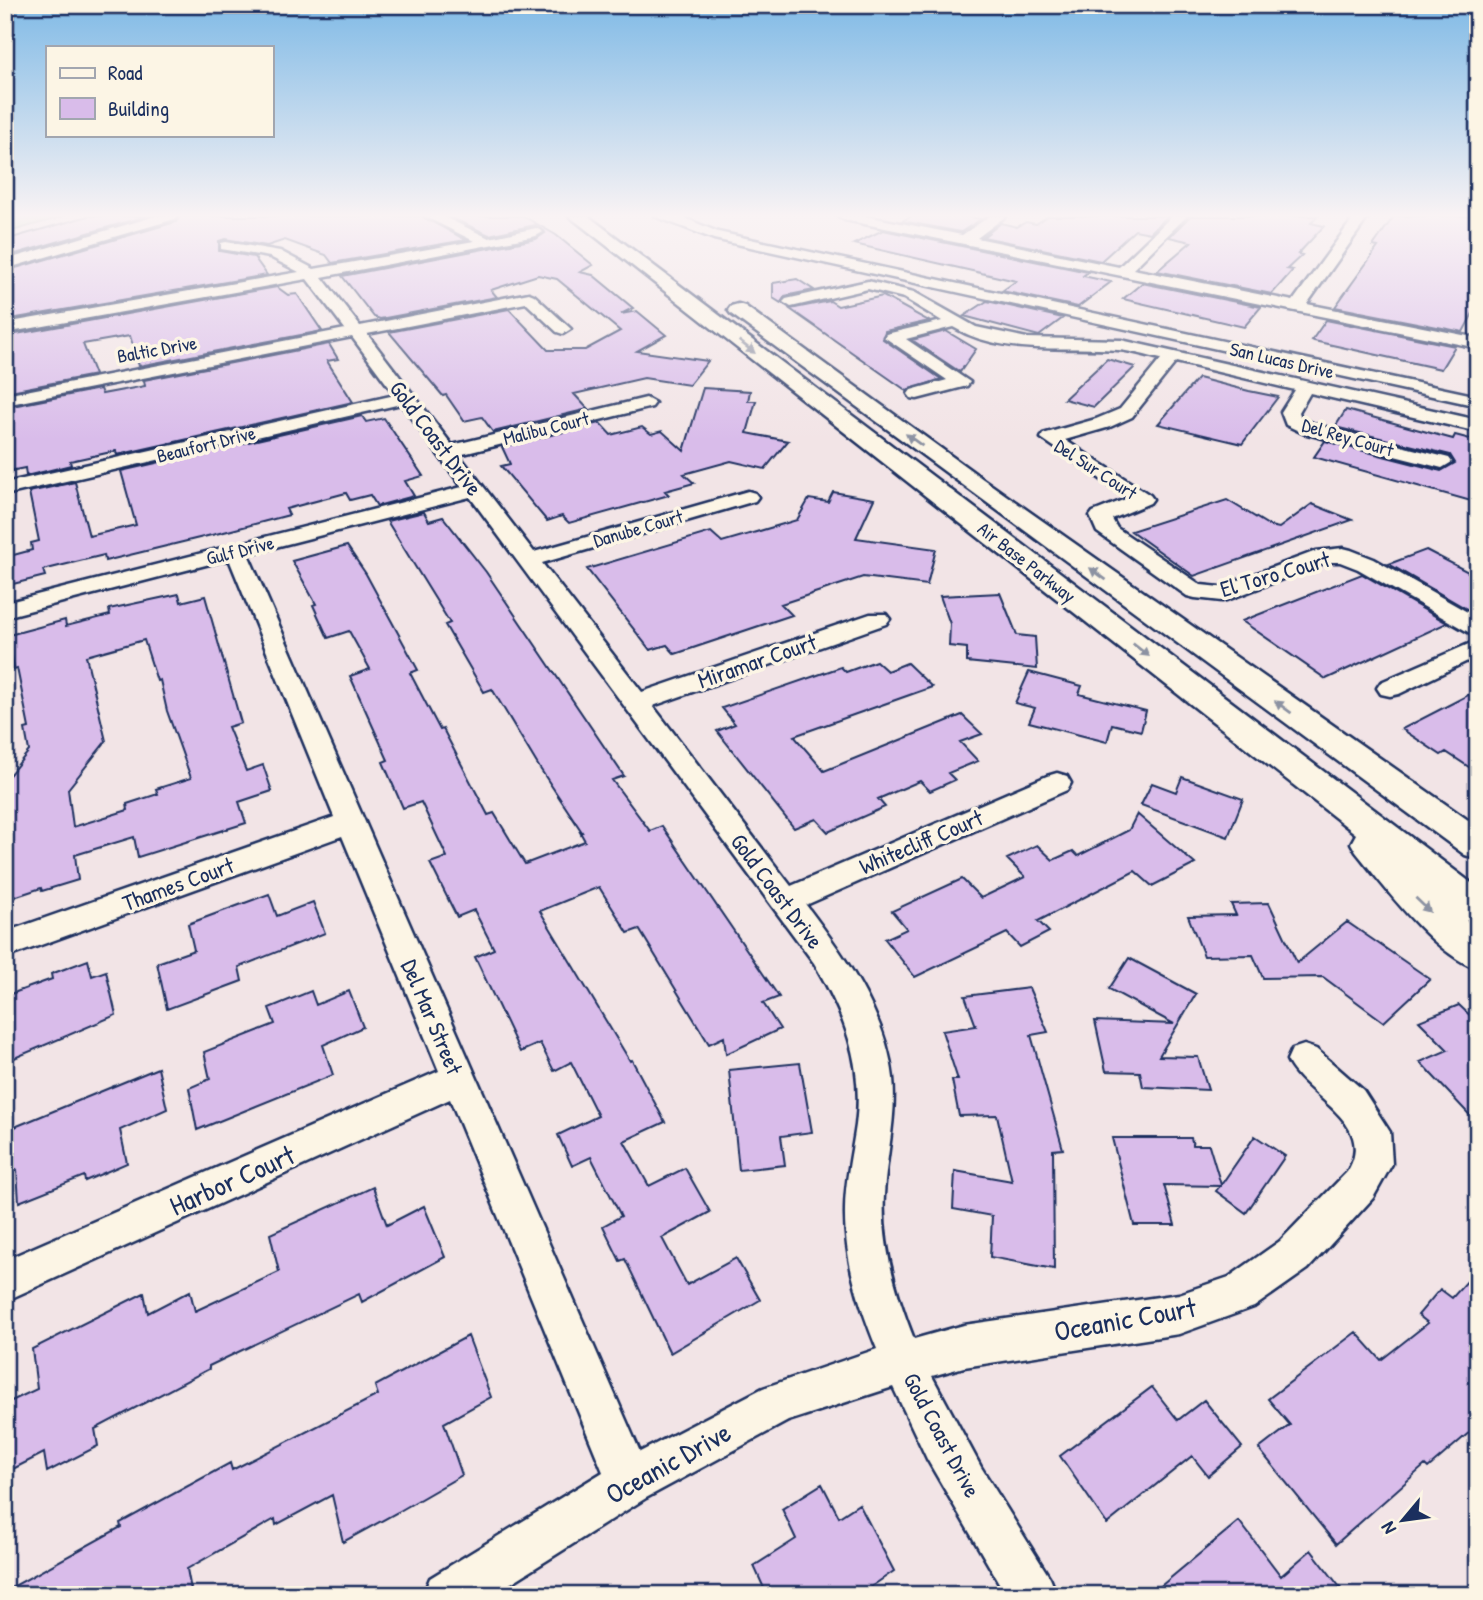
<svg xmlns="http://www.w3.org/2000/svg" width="1483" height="1600" viewBox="0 0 1483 1600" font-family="'Patrick Hand',sans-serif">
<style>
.green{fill:#aedf9f;stroke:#64877e;stroke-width:2}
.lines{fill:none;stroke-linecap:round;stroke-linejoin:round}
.stream{fill:#5a88ae;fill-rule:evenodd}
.building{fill:#d9bcea;stroke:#1b2f5e;stroke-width:2;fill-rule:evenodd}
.minor-casing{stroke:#1b2f5e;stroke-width:5}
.major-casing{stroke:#1b2f5e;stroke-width:5}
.minor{fill:#fcf5e5;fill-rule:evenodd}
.major{fill:#fcf5e5;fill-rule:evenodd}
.oneway{fill:#8c92a2}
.labels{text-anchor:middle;stroke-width:7;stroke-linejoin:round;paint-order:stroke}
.far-street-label{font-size:19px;fill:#1b2f5e;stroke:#fcf5e5}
.street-label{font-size:23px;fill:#1b2f5e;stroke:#fcf5e5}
.near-street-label{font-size:28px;fill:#1b2f5e;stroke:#fcf5e5}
</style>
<rect width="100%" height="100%" fill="#f2e4e6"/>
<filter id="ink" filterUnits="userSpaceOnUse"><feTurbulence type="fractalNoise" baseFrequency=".0143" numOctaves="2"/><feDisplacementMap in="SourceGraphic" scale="14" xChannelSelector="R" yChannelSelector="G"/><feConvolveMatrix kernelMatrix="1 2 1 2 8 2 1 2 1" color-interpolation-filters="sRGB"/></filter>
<g filter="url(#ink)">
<!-- green -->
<path class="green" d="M5,216h60l-60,17z"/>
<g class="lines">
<!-- stream -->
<path class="stream" d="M14,216h6l-15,5v-2z"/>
</g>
<!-- building -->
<path class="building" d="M88,216h59l-142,41v-17z
M180,216h242l44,24 -134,23 -6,-8 -41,-15 -18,6 -42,-7 -6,2v10l35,6 13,18 -262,45v-49l171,-49z
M448,216h75l33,19 37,30 -13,7 13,3 40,33 -12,6 16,-3 29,24 -29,16 71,10 -19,24 -45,-7 -70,16 14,15 -95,23 -11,-15 -18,4 -18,-26 -3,1 -54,-64 120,-23 39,41h37l35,-19 -63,-52 -19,-4 -47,15 6,7 -117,22 -6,-2 -32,-41 194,-37 9,-6 -10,-8 -46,10z
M912,216h53l16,3 -20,13 -59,-11z
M1048,216h120l-18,17 -15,-3 -34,31 -118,-24 18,-14 16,4 9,-5 10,2z
M1190,216h128l-7,7 13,3 -26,28 4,1 -15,14 6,1 -21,24 -115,-23 34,-29 -22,-5z
M1394,216h84v88l-15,28 -128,-25 43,-60 -5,-1z
M883,230l205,42 -5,4 28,6 -33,25 -76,-16 14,-10 -162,-37z
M797,279l17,11 -29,6 -4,7 -8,-5v-15z
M1142,283l119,24 -17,20 -121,-28z
M277,287l11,8 9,-1 25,37 -183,35 -9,-30 -47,8 12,31 -90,17v-56z
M883,296l46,25 -44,10 -2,8 58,40 -34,12 -117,-82 40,-8 8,5z
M987,301l76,17 -24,18 -75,-20z
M1326,320l129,26 -14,23 -127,-28 -2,-1z
M946,331l30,18 -16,23 -48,-32z
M329,344l9,15 -11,2 26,41 -236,53 -1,-4 -46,10 1,4 -45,11 -1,-8 -20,4v-38l8,-2 -6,-25 93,-18 2,5 43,-8 -1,-6z
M1107,359l28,8 -41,40 -30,-8z
M1198,378l51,13 29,6 -36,47 -84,-20z
M703,388l47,3 -2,10h8l-9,32 41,8 -23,28 -34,-8 -47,13 10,9 -29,8 4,4 -100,28 -7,-7 -15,5 -46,-55 9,-2 -8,-17 98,-24 11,12 31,-8 9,7 11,-3 22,20z
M1346,410l107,29 2,-4 23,6v62l-164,-46 11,-16 116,30 14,-8 -5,-8 -115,-28z
M362,416l4,6 18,-4 39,58 -18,5 9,15 -37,10 -7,-11 -20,5 -4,-7 -60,16 3,6 -61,16 -123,30 -1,-6 -61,15 2,6 -36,9 -3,-28 26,-7 -1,-7 8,-2 -10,-49 46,-10 14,54 47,-11 -15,-54z
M833,492l41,7 -18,39 80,11 -9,36 -64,-8 -82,27 11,11 -117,39 -8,-9 -17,5 -63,-81 124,-37 11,10 75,-22 12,-21 19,3z
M1227,500l43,26 9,2 33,-24 40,16 -158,56 -63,-45z
M424,512l5,9 14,-4 43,55 138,204 -12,4 38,51 12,-5 117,171 -16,6 17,26 -54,25 -2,-17 -15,7 -70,-115 -11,4 -29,-46 -59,24 90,150 2,-1 33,62 -41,19 25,45 36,-18 25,44 -48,26 25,47 49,-27 24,42 -90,53 -45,-94 -5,2 -17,-35 18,-10 -30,-59 -19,9 -14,-31 40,-19 -27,-54 -17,9 -14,-28 -20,9 -45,-95 19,-8 -20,-39 -17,7 -27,-54 17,-6 -26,-55 -18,6 -20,-46 5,-2 -38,-84 20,-7 -21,-38 -21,7 -15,-33 3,-1 -24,-43 55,-15 19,28 52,96 -8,3 30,57 3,-1 45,86 6,-2 31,51 60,-23 -5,-9h2l-43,-65 -47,-78 -8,3 -39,-67 5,-2 -63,-102z
M1426,550l52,27v32l-6,3 -83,-48z
M1362,574l85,49 -121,56 -84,-58z
M1000,593l17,42 18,2 2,32 -70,-7v-14l-18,-2 1,-22 -10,-28z
M179,594l2,8 24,-6 36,127 -13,4 18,44 17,-6 9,26 -33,11 7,21 -108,34 -4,-20 -59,18 3,25 -36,11 -1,-3 -36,12v-120l24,-29 -4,-22 4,-1 -12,-60 -3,1 -5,-34 56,-15 1,6 44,-11 -1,-6zM144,640l13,41 3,-1 7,31 24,67 -35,11 2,5 -31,10 1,6 -55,17 -5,-38 38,-48 -20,-85z
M876,661l11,10 20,-8 25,24 -138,49 30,35 138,-56 20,19 -22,8 18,19 -30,12 7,7 -25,11 -10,-10 -42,18 7,8 -57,25 -12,-13 -22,9 -77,-97 18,-7 -13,-16 119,-41 5,5z
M1029,672l53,14 -3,8 67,17 -5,20 -29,-7 -5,18 -78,-20 6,-14 -20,-5z
M1478,690v83l-32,-21 -5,3 -39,-26z
M1182,777l61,22 -15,38 -87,-32 11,-22 24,9z
M1137,814l58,50 -43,22 -17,-15 -97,50 11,11 -29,15 -13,-14 -92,44 -30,-38 22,-10 -15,-18 70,-32 19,19 44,-21 -18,-18 30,-14 16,15 20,-9 5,5 51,-26z
M269,894l8,22 36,-14 12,31 -86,34 3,14 -75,28 -10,-46 37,-13 -6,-26z
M1269,903l28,60 50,-41 83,57 -46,43 -61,-45 -60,1 -10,-23 -49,1 -16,-40 48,-1 -5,-11z
M1129,958l67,36 -37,62 39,1 10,33 -65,-3 -3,-15 -34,-1 -11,-50 79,3 -65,-35z
M88,960l4,16 14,-5 10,44 -111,47v-66l47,-17 -1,-5z
M1029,988l19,44 -17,3 32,114 -10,1 1,119 -64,-12 2,-41 -39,-7 2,-38 57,10 -15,-66 -38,1 -7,-36h6l-16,-49 34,-5 -11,-30z
M311,991l5,14 33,-14 14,36 -40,18 10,30 -136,55 -8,-42 21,-9 -6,-27 71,-28 -6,-16z
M1459,1005l19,18v101l-58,-62 28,-12 -29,-29z
M800,1063l12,69 -31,4 4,29 -46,5 -10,-100z
M158,1068l9,41 -47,21 7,33 -42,18 -1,-5 -65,26 -2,-32 -12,5v-44z
M1255,1136l30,20 -39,57 -30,-22 4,-5 -56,-1 11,40h-41l-22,-87h79l2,7h16l12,40z
M373,1187l14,38 37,-19 21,51 -83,45 -3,-8 -150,72v3l-114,60 3,17 -51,26 -3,-19 -39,20v-69l32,-15 -5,-40 112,-56 4,20 42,-22 5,20 84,-39 -9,-38z
M1478,1269v156l-50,43 -3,-3 -89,79 -77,-95 31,-24 -22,-26 88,-67 25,28 47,-37 -10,-8 22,-26 12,9z
M468,1336l23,61 -47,26 18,52 -64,37 -55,30 -11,-47 -56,30 -1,-6 -88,50 5,26h-187v-4l116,-64 -1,-4 110,-60 2,7 146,-75 -3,-9z
M1152,1387l26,33 26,-20 38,47 -34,29 -16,-20 -85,68 -47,-68z
M822,1484l17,33 20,-13 35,67 -35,24h-92l-13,-29 42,-27 -14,-30z
M1239,1521l42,55 30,-26 35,45h-196z"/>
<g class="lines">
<!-- minor casing -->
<g class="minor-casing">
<path id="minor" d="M156,216h21l-2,3 -170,50v-9z
M424,216h18l47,22 47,-10 7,4 -7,4 -214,41 38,49 169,-33 5,2 37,34 -8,5 -6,-2 -31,-29 -159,31 85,111 194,-47 9,5 -3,4 -193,48 75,97 214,-61 7,2 3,4 -3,4 -213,62 100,129 228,-78h16l4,5 -4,5 -233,82 138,180 256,-110 10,-3 10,3 4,7 -4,7 -261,115c38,50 80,108 87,173 4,39 -7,78 -9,117 -3,49 12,99 30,144l50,-14 215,-31 50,-17 51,-36 67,-69c32,-50 -43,-75 -60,-112l5,-11 12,-4 12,4 47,41 27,42 2,32 -19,34 -65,71 -54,38 -75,27 -215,33 -32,9 49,91 69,111 7,17h-51l-79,-136 -34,-72 -105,34 -142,77 -154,97h-69l7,-17 173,-106 -153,-373 -445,202v-41l434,-189 -97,-235 -337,122v-26l329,-115 -105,-258 -224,58v-14l457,-116 -61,-83 -396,91v-12l390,-88 -43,-58 -347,68v-10l340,-66 -38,-50 -302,54v-10l294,-51 -29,-15 -49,-8v-6l5,-1 54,9 34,18 160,-28zM470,497l344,466c30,51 50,101 42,162 -4,28 -11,56 -11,85 -1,48 14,95 32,139l-114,39 -123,64 -392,-898z
M654,216h26l38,16 760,164v10l-764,-167z
M838,216h27l97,19 28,-19h16l-29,22 142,29 53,-51h15l-54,53 160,32 62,-85h14l-62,88 171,34v10l-633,-128z
M868,281l46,11 62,35 51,11 94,2 357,80v12l-168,-39 -11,19 2,6 16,7 132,33 3,4 -10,6 -139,-35 -17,-8 -5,-13 14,-22 -119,-28 -44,55 -22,10 -45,13 85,55 3,4 -3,4 -38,16 5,9 84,57 19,2 96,-36 27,-3 8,2 23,9 104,59v17l-8,-2 -112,-64 -18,-7h-13l-97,37 -8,2 -27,-3 -8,-2 -90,-64 -7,-16 3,-4 35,-14 -87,-60 2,-4 53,-15 24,-10 41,-50c-14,-3 -29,-8 -43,-9 -53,-4 -116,6 -165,-23l-47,12 64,43 -3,4 -50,13 -6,-1 -3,-4 3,-4 36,-10 -63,-43 2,-3 56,-13 -38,-23 -36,-9 -77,18 -8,-5 3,-3z
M1478,640v16l-79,38 -9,2 -9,-2 -4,-6 4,-6z"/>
</g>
<!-- major casing -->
<g class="major-casing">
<path id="major" d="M569,216h19l890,672v36l-12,-4 12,10v39c-43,-14 -93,-81 -122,-117l-5,-9 5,-9z
M738,304l7,2 238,173 495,348v32l-13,-4 -734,-541 -3,-4 3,-4z"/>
</g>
<!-- minor -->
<use href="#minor" class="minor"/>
<!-- major -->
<use href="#major" class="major"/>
</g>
<!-- one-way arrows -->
<defs><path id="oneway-solid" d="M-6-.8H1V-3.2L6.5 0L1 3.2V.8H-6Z" transform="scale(1.75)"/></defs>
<g class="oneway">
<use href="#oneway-solid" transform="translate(747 347) rotate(38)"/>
<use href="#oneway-solid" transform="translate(914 440) rotate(-144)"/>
<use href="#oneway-solid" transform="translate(1098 574) rotate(-144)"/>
<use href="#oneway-solid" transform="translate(1141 650) rotate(38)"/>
<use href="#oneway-solid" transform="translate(1283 707) rotate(-144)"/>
<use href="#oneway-solid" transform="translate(1423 905) rotate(44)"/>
</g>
</g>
<!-- sky -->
<linearGradient id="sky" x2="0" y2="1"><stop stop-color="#80bae6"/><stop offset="0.49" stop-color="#f9f3f4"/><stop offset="1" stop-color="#f9f3f4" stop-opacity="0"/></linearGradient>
<rect width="1483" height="440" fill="url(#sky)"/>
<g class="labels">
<!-- far-street labels -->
<g class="far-street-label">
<text transform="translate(157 349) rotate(-10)" y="7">Baltic Drive</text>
<text transform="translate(1282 360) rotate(13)" y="7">San Lucas Drive</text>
<text transform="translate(546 428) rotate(-14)" y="7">Malibu Court</text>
<text transform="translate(1348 437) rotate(16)" y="7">Del Rey Court</text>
<text transform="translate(206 444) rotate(-14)" y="7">Beaufort Drive</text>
<text transform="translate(1096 469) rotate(33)" y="7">Del Sur Court</text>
<text transform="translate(638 528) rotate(-16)" y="7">Danube Court</text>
<text transform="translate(240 550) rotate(-14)" y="7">Gulf Drive</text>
<text transform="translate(1027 562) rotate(38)" y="7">Air Base Parkway</text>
</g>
<!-- street labels -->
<g class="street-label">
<text transform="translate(436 438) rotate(53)" y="8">Gold Coast Drive</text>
<text transform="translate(1275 574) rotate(-16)" y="8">El Toro Court</text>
<text transform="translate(757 661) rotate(-19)" y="8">Miramar Court</text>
<text transform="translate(921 842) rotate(-23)" y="8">Whitecliff Court</text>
<text transform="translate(178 884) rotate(-20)" y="8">Thames Court</text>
<text transform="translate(777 891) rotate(53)" y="8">Gold Coast Drive</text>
<text transform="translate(432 1017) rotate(67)" y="8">Del Mar Street</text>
<text transform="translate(942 1435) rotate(62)" y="8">Gold Coast Drive</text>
</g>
<!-- near-street labels -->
<g class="near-street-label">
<text transform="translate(232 1180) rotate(-24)" y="10">Harbor Court</text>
<text transform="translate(1125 1319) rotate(-10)" y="10">Oceanic Court</text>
<text transform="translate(668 1463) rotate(-29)" y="10">Oceanic Drive</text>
</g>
</g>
<!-- margin -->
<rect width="1483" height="1600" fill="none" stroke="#fcf5e5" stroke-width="28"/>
<rect x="14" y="14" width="1455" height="1572" fill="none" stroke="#1b2f5e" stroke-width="2.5" filter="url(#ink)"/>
<!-- legend -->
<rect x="46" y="46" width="228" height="91" fill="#fcf5e5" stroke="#a2a6af" stroke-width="2"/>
<rect x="60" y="68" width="35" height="10" fill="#fcf5e5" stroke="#a2a6af" stroke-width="2"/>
<text x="108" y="80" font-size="21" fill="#1b2f5e">Road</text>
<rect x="60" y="98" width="35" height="21" fill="#d9bcea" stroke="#a2a6af" stroke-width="2"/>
<text x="108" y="116" font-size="21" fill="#1b2f5e">Building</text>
<!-- north arrow -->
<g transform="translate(1403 1520) rotate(241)" stroke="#fcf5e5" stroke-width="5" paint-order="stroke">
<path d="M0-5L12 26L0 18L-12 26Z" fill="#1b2f5e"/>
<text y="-10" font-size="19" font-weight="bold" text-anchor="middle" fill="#1b2f5e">N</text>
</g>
</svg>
